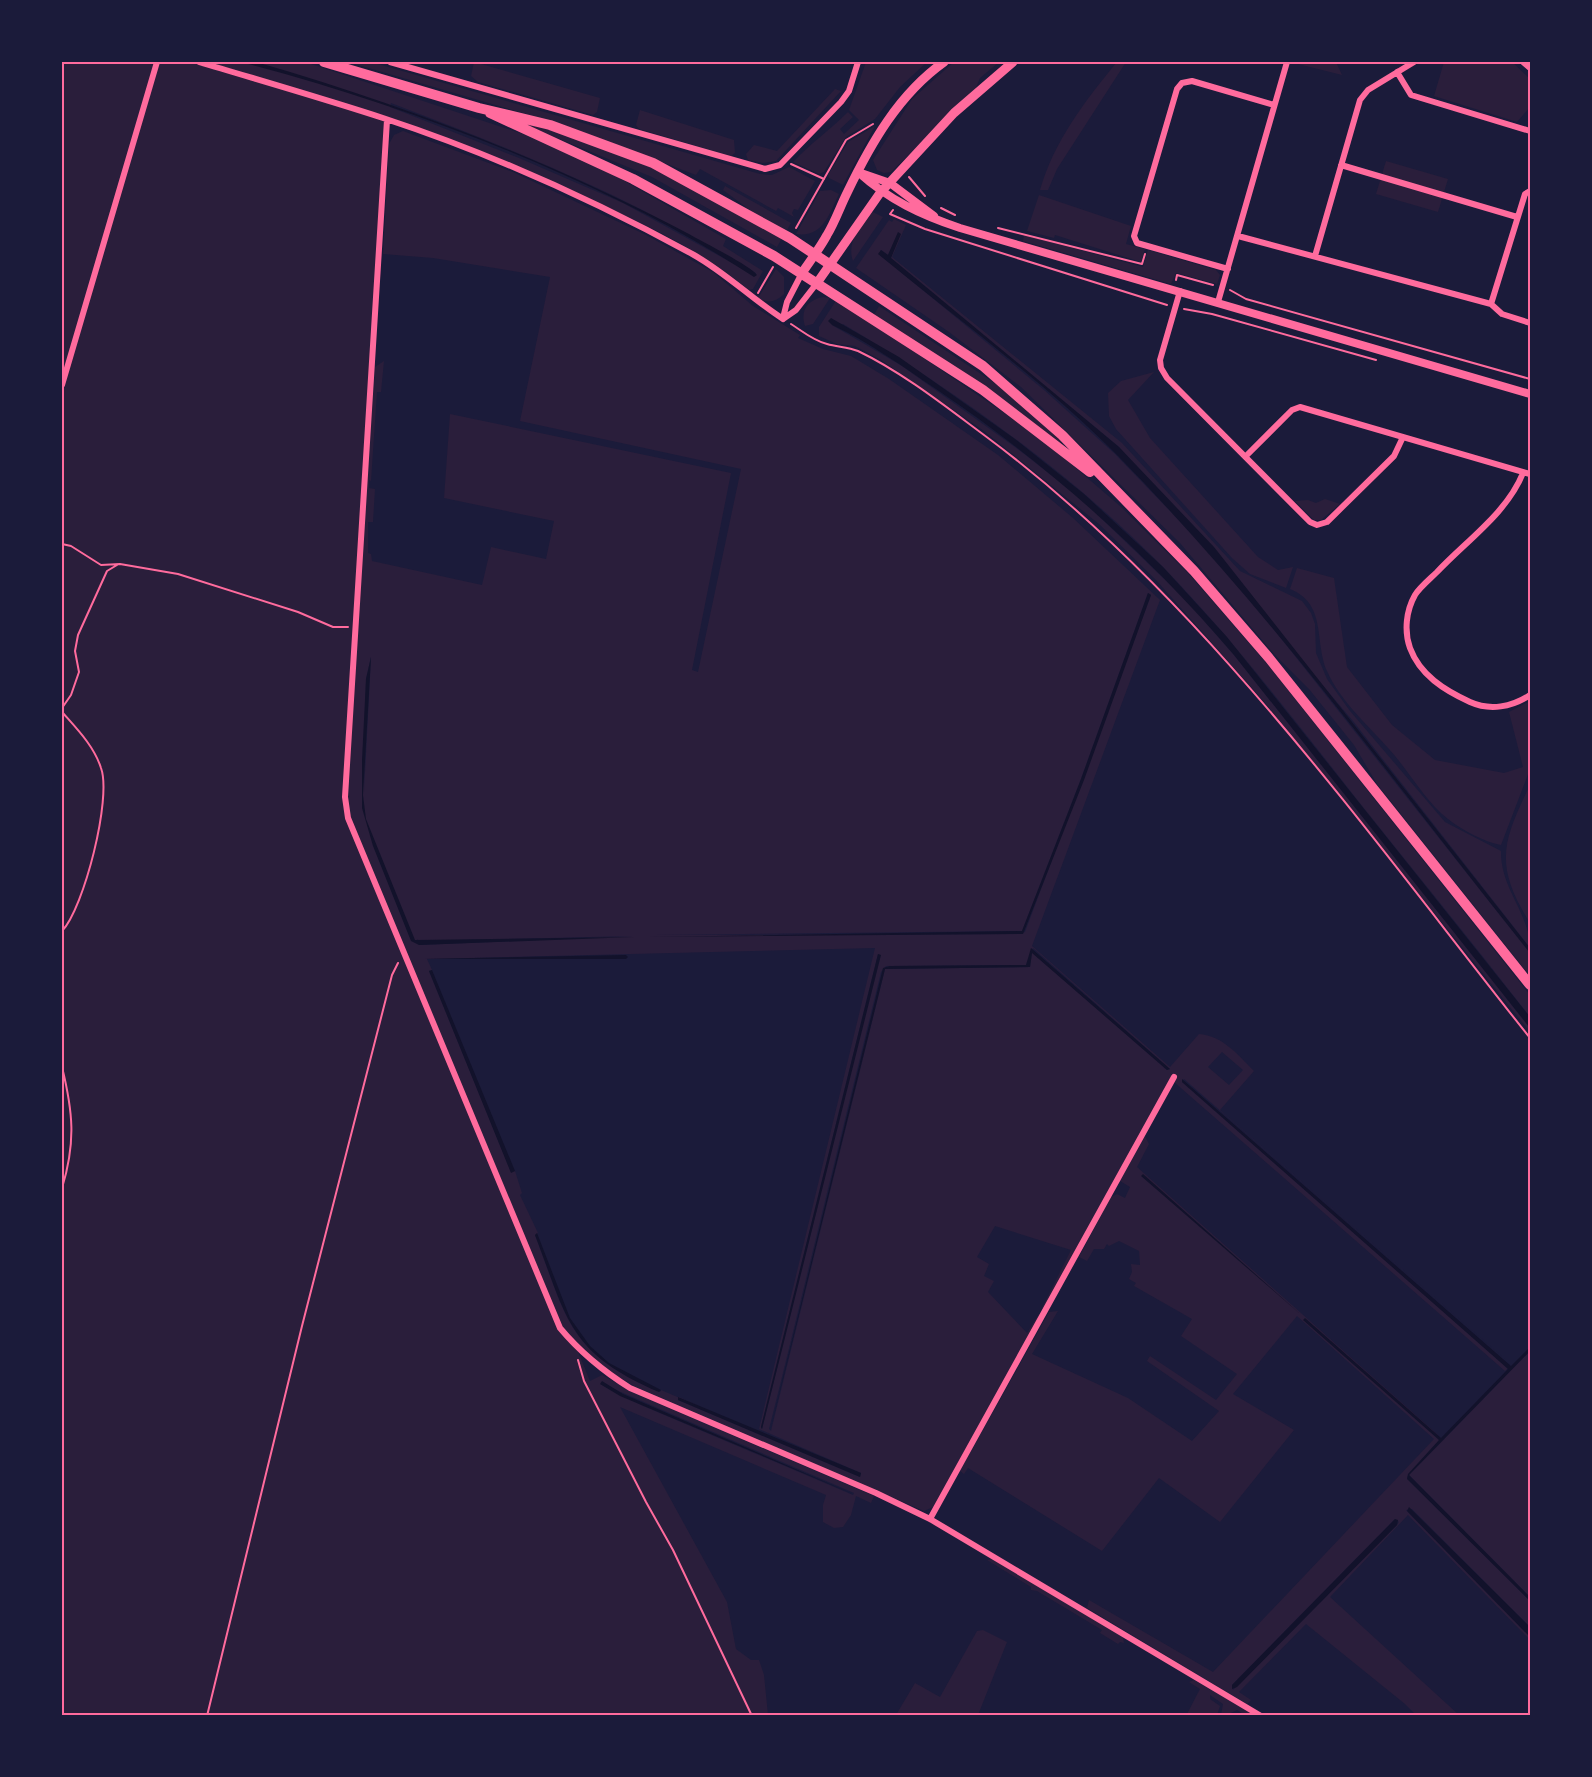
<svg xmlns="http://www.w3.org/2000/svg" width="1592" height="1777" viewBox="0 0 1592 1777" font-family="'Fira Sans Condensed',sans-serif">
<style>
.green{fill:#2a1e3b;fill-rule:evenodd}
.water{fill:#12122b}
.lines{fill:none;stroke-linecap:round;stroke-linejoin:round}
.path{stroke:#ff6b9d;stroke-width:2}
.minor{stroke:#ff6b9d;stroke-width:6}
.tertiary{stroke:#ff6b9d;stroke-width:8}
.secondary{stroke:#ff6b9d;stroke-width:9}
.primary{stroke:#ff6b9d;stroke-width:10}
.neatline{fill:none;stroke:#ff6b9d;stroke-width:2}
</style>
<rect width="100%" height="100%" fill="#1b1b3a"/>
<!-- green -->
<path class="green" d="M62,62h243l218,72 84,37 119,68 -3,7 40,25 -10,18 -4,1c-59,-49 -132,-79 -202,-108 -53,-21 -105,-43 -157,-65l-20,320 5,-70 9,-6 -3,31h-4l-6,89 -2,-1v8l6,1 -2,33h-5v31l3,1 1,7 110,24 9,-38 55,12 8,-38 -110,-23 6,-84 281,59 -39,197 6,2 43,-203 -221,-48 30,-144 -117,-19 -50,-4 6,-110 5,-9 9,-4 110,41 133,63 67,37 40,34 47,29 -2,3 25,11 28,7 38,23 109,76 75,63 87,82 -128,346 138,121 29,-33c24,2 38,20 55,37l-34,39 292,255 -328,-286 -2,3 326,286 -3,3 -331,-289 -129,226h-3l29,-58 -76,-24 -18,31 12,7 -5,12 10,5 -6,11 39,41 12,-19 1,3 -107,190 -9,4 -288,-124 -31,-18 -33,-32 18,44 12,-6 36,20 236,101 -3,7 -15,-7 -5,19 -8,12 -9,1 -11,-6v-17l3,-10 -206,-88 107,195 9,47 15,11h8l5,15 4,40h-706zM391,103c69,26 137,53 204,84 55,25 108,56 161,86v3l-133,-73 -104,-45 -129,-51zM1148,593l3,2 -126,337 -5,2 -367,1 369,-4 59,-152zM371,657v1l-7,134 2,-113zM633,936l-214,9 -2,-6 2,2zM875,948l-116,481 102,44 -1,4 -182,-77 1,-3 22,10 -40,-17 -1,2c-92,-40 -92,-70 -125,-157l3,-2 -18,-38 2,-2 -7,-22 -4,1 -82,-201 3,-1 -5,-11zM1033,948l137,121 -3,1 -135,-118 -2,15 -145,2 -114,462 -2,-2 11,-44 101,-413 5,-6 140,-1zM878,954l2,1 -118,474 -1,-2zM1222,1052l21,18 -14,15 -21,-18zM600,1384l14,5 240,104 -1,2 -212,-90z
M348,62h23l389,112 12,1 17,-8 26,14 -17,29 -4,-1 -2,4 2,4 -16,-9 -2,3 -76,-42 -4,6 -132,-50z
M474,62l126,36 -3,14 -4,3 -115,-33 -7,-6z
M866,62h61l-27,25 -25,32 -29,18 -22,35 -5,2 -26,-12c18,-19 37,-32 55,-50l5,5 -13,12 4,5 15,-14 -10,-10z
M954,62h45l-19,16 -5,12 -84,82 -7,1 -7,-3 -4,-10 39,-61z
M1117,62h9l-69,107 -9,21h-8c14,-49 45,-89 77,-128z
M1295,62h41l6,13 -48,-12z
M1444,62h68l18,17v28l-13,15 -83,-26z
M835,89l6,2 -65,70 -13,2 -15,-3 -2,-6 8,-9 23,6z
M640,110l94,30 1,13 -4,3 -92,-27 -3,-4z
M499,114l43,12 116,44 124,68 -5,9 -125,-70z
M875,126l-32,59 -14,-7 -1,-3 20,-33z
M1386,161l62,18 -10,33 -62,-18z
M725,186l66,37 -4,7 -29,-14 -35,-26z
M831,190l8,4c-10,20 -16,44 -43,40l24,-43z
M1039,195l92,31 -5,18 19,5 -4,13 -86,-27 -1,3 -27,-7z
M871,211l12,6 -30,44c-7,-19 8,-35 18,-50z
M894,219l12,6 -14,32 230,186 118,128 62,30 9,12 4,11 1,29 11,26 23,32 95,111 56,29c-1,37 29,63 29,97l-177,-227 -234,-274 -228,-189 7,-25 -10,22 -7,-5 -2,4 165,136 71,64 83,86 66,77 266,336v23l-153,-192 -23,-39 -45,-56 -35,-35 -94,-111 -159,-156 -72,-55 -93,-64 33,-48 3,2z
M1024,235l119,32 5,-17 68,20 4,5 -3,9 -41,-11 -5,11 -148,-43z
M776,269l8,8v17c-8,8 -16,10 -26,4z
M823,297l7,1 -17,26 -8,2c-5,-15 2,-26 18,-29z
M837,299l205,140 78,67 68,67 79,91 263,331v22c-57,-74 -117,-147 -175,-220 -61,-78 -122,-157 -190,-228 -95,-97 -207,-176 -322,-245l-11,1 70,41 117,84 59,46 109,105 47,54 296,373v4l-263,-327 -111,-125 -57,-56 -115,-93 -103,-71 -26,-14 -18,-2 -18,-8v-9z
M879,306l129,86 54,48 -2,4 -186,-129z
M1154,372l-26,28 22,38 108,119 20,13 15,-3 -7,21 -36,-14 -18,-16 -116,-129 -7,-13 -1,-23 13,-12z
M1325,499l15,5 -19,16h-7l-19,-19 13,-1 8,3z
M1297,568l37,10 13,89 45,58 43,35 69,13 19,-6 -14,-55 21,-11v68l-29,76c-17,-3 -39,-15 -53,-26 -23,-18 -39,-48 -59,-70 -21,-24 -49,-48 -62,-78 -13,-31 0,-67 -37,-82z
M1530,785l-2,52 2,86c-36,-58 -28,-80 0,-138z
M1145,1136l4,8 -12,23 301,268 1,6 -32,36 123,124v26l-118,-118 -6,1 124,127v3l-122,-125 -78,82 129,118h-43l-11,-11 -99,-80 -67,68 12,8 -4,4 -160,-96 2,-8 124,72 221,-233 -137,-123 -64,78 61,36 -74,92 -61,-44 -57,73 -134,-83 -4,6 -4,-3 89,-159 9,-1 -26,43 96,44 64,43 27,-30 -72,-50 3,-5 66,44 21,-26 -56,-38 11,-17 -58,-33 2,-3 -7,-4 3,-7 -1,-8 9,1 -1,-14 -20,-10 -10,5 -2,-2 -3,5h-10l-7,12 -8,-4 32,-60 6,-3 8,4 5,-11 -10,-6zM1395,1519l4,3 -2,3 -164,165 -1,-5z
M1530,1351v246l-121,-122z
M992,1559l131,78 1,6 -4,-1 -2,2 -18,-11 2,-3 -65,-39 -6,-1v-3l-44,-27z
M983,1630l24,12 -29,73h-82l19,-32 25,14 37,-66z
M1194,1680l61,35h-10l-8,-5 -6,3 4,2h-14l2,-11 -13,-9v4l10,7 -3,9 -31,1 14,-27 -11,-7z"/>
<!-- water -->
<path class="water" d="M241,62h15c150,43 293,99 431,171 14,8 64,33 70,42l-3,2c-147,-96 -343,-171 -513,-215z
M898,232l3,2 -10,24 228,189 95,100 316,401v5c-134,-168 -261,-343 -412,-497 -73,-74 -160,-136 -240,-202l3,-4 7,5z
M831,318l68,39 116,82 69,55 79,73 64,70 303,380v11l-296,-373c-87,-102 -187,-191 -298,-266 -33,-22 -67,-47 -104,-64l-4,-4z
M1148,593l3,2 -67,185 -61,154 -374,3 373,-6 59,-152z
M371,657l-8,138 3,24 49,121 219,-3 -215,8 -8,-4 -38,-95 -11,-38v-48l4,-81z
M1031,948l139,121 -3,1 -135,-117 -2,14 -145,2 -115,462 113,-463 7,-2 136,-1z
M878,954l3,1 -119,474 -1,-2z
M626,955l2,2 -2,2h-201z
M432,970l83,201 -4,2 -82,-202z
M1182,1079l329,287 19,-19v4l-121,124 121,122v4l-123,-122 1,-5 31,-34 -136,-120 2,-2 136,120 67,-69 -326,-287z
M1143,1174l155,138 1,1 -158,-137z
M537,1233l33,85 20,28 19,17 52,27 -2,2c-90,-39 -91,-71 -124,-157z
M602,1381l21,13 230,100 -233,-98 -20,-12z
M678,1397l183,76 -1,4 -182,-77z
M1409,1507l121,120v10l-123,-126z
M1395,1519l3,1 -1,5 -160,162 -5,2v-4z"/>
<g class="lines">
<!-- path -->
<path class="path" d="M791,164l33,15
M909,177l16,19
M941,208l14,7
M893,210l-3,4 35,15 242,76
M796,228l50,-88 27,-16
M998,228l144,36 3,-10
M1176,280l1,-5 36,10
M1230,290l16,9 284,80
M758,293l15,-26
M1184,309l28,5 164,46
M791,324c11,7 23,17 36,20 11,3 21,3 31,7 44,21 87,55 126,84 216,160 380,394 546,603
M62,544l9,2 30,19 19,-1 58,10 120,38 35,15h15
M62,708l9,-13 8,-23 -4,-21 3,-16 29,-64 10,-6
M62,712c15,17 32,34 39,56 11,30 -17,140 -39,163
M62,1067c11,45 14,75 0,121
M578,1360l6,21 62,121 27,48 79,166
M207,1716l95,-390 90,-351 6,-12"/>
<!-- minor -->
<path class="minor" d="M199,62c63,19 126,37 187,57 106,35 211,83 308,136 32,18 58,44 89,64
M390,62l375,107 15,-4 61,-63 8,-11 9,-29
M1523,62l7,6
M1397,72l14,23 119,36
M387,120l-42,677 3,21 212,510c20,24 43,43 70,60l246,105 54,26 331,197
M1341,165l176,52
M1530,191l-5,3 -34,110 11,10 28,9
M1238,236l253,68
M1315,256l45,-156 8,-10 46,-28
M1228,269l-91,-26 -3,-7 43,-147 5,-6 10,-2 82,24
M1180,291l-20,69 1,8 6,10 143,144 7,3 10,-3 67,-66 9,-19
M1218,302l69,-240
M783,318l4,-16 15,-29
M783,319l13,-9 21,-27
M62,385l95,-323
M1246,456l46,-46 8,-3 230,67
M1523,473c-16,40 -57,68 -86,99 -7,7 -17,15 -22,23 -9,16 -11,36 -5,53 10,27 34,42 60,54 20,9 42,5 60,-7
M930,1519l244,-442"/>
<!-- tertiary -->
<path class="tertiary" d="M858,172c31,28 63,43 102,56l570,166
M861,173l29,10 44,33"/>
<!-- secondary -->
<path class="secondary" d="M802,273c8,-12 18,-25 25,-38 8,-13 13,-28 20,-42 24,-50 52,-99 97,-131
M817,283l63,-90 74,-80 59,-51"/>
<!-- primary -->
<path class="primary" d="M324,62l155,46 71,17 103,38 137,75 193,128 79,69 132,136 75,87 261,327
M490,113l143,66 141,77 209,134 107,82"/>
</g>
<!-- border -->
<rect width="1592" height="1777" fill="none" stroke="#1b1b3a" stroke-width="126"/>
<rect x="63" y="63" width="1466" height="1651" class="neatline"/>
</svg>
